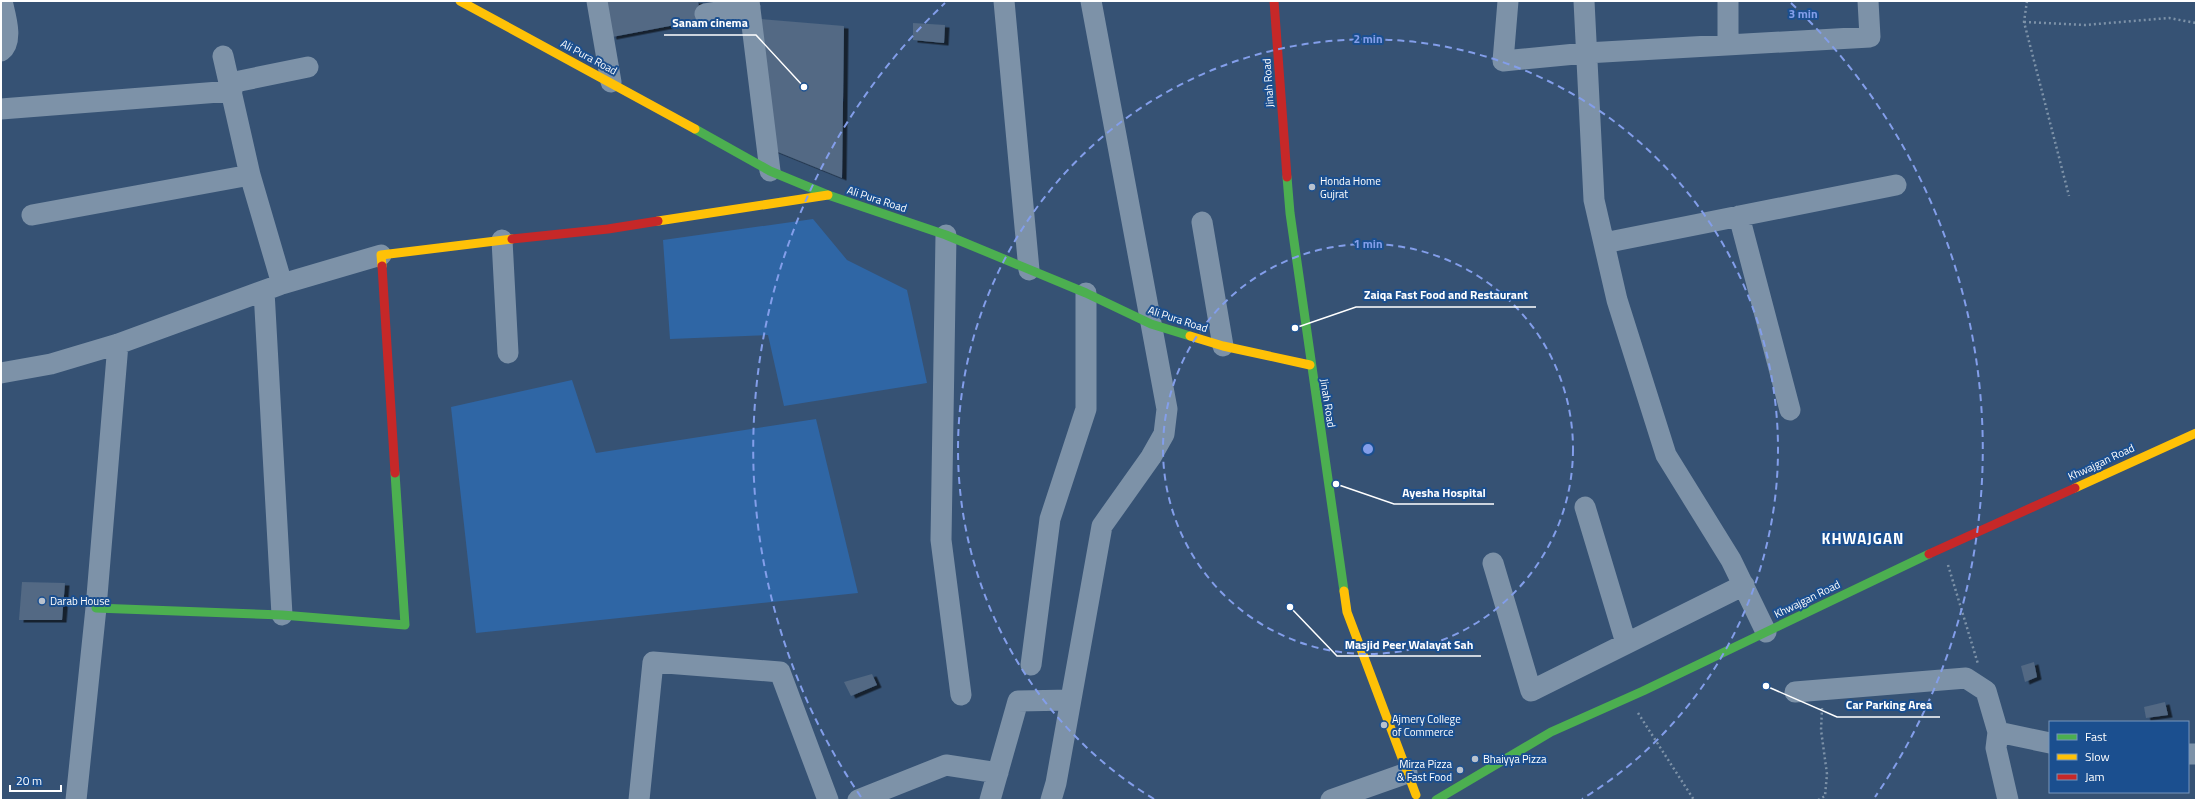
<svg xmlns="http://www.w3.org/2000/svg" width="2197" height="801" viewBox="0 0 2197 801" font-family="'Titillium Web',sans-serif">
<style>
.green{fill:#2f66a5}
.building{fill:#526984;filter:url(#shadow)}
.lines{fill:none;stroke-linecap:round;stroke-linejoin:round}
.path{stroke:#7d92a8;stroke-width:2.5;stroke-dasharray:2 3;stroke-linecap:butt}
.street{stroke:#7d92a8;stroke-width:21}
.fast{stroke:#4caf50;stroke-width:9}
.slow{stroke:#ffc107;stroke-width:9}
.jam{stroke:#c62828;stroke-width:9}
.ring{fill:none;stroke:#839eea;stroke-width:2;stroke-dasharray:7 5}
.poi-dot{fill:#b9c2ce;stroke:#1b4f8f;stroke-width:1.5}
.labels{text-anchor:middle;stroke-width:4;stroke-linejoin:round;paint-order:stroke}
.street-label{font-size:11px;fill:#fff;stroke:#1b4f8f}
.poi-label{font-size:11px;fill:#fff;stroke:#1b4f8f;text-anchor:start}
.district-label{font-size:15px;font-weight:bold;letter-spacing:1px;fill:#fff;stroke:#1b4f8f}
.centre{fill:#839eea;stroke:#1b4f8f;stroke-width:2}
.ring-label{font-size:12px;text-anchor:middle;font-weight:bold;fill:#839eea;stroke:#1b4f8f;stroke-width:4;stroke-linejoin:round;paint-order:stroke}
.leader{fill:none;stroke:#fff;stroke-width:1.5}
.callout-dot{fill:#fff;stroke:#1b4f8f;stroke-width:1.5}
.callout-label{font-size:12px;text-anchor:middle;font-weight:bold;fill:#fff;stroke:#1b4f8f;stroke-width:4;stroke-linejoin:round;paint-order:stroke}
</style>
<defs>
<filter id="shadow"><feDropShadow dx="4.5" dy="2.5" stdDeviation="0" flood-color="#0009"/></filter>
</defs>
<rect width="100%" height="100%" fill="#365274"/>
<!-- green -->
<path class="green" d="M813,219l34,41 60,30 20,93 -143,23 -16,-71 -98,4 -7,-99z
M572,380l24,73 220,-34 42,174 -382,40 -25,-226z"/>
<!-- building -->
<path class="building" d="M605,1h93l3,19 -89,17z
M760,19l84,7 -2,152 -74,-30z
M913,23l32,2 -1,18 -31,-3z
M22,582l43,1 -3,37h-43z
M2034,662l3,15 -12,5 -4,-16z
M872,674l5,11 -26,11 -7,-14z
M2165,702l3,13 -22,3 -2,-11z"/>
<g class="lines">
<!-- path -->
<path class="path" d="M2027,1l-3,21 45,174
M2024,22l61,3 84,-7 27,5
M1948,565l30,99
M1638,713l56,87
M1818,800l7,-4 2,-22 -6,-44 1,-22"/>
<!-- street -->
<path class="street" d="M597,1l14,81
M749,1l21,170
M1004,1l25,269
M1508,1l-5,60 83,-8 284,-16 -2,-36
M1584,1l10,199 23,100 49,155 65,105 35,72
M1728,1v44
M705,14l45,-7
M1,51c13,-10 4,-36 1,-50
M223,56l27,119 32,109
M230,83l78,-16
M1,109l231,-18
M32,215l218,-40
M1739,216l51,194
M1202,222l21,124
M946,235l-5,305 20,155
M502,240l6,113
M1604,243l292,-58
M264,291l18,324
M1,373l50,-9 67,-20 164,-60 99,-29
M1585,507l41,136
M1493,563l38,128 213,-106
M1031,665l19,-146 36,-110v-116
M1795,692l171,-14 20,13 12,41 -2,16 12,52
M1998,732l52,11
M2188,754h8
M76,800l20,-192 22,-264
M639,800l14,-138 127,10 48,128
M858,800l88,-35 52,8
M990,800l28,-99 53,-1
M1051,800l5,-17 46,-257 49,-69 13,-23 3,-25 -76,-408
M1331,800l76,-27"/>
<!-- fast -->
<path class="fast" d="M695,129l75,42 58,24 118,40 140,58 65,31 39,12
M1287,177l3,36 54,378
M96,608l186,7 123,10 -10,-152
M1436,800l115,-68 92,-41 286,-137"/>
<!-- slow -->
<path class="slow" d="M460,1l235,128
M658,221l170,-26
M382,266l-1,-11 131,-16
M1190,336l33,10 87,19
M2075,488l121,-55
M1344,591l3,21 69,183"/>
<!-- jam -->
<path class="jam" d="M1274,1l13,176
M512,239l96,-10 50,-8
M382,266l13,207
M1929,554l146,-66"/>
</g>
<!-- distance rings -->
<g class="ring">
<circle cx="1368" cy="449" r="205"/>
<path d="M1154 799A410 410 0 1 1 1582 799"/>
<path d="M861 797A615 615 0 0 1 945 3M1791 3A615 615 0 0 1 1875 797"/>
</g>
<!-- markers -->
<g class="poi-dot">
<circle cx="1312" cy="187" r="4"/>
<circle cx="42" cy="601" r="4"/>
<circle cx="1384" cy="725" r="4"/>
<circle cx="1475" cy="759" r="4"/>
<circle cx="1460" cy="770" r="4"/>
</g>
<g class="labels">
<!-- street labels -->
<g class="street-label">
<text transform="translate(589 57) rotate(28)" y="4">Ali Pura Road</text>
<text transform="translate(1268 83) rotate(-94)" y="4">Jinah Road</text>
<text transform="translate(877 199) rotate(18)" y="4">Ali Pura Road</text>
<text transform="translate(1178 319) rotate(18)" y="4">Ali Pura Road</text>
<text transform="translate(1328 403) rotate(81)" y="4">Jinah Road</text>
<text transform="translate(2101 462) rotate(-25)" y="4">Khwajgan Road</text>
<text transform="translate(1807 599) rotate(-26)" y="4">Khwajgan Road</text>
</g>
<!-- poi labels -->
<g class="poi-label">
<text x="1320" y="185">Honda Home<tspan x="1320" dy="13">Gujrat</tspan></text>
<text x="50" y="605">Darab House</text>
<text x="1392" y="723">Ajmery College<tspan x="1392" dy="13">of Commerce</tspan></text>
<text x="1483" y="763">Bhaiyya Pizza</text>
<text x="1452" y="768" text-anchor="end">Mirza Pizza<tspan x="1452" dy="13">&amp; Fast Food</tspan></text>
</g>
<!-- district labels -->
<g class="district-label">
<text x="1863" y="544">KHWAJGAN</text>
</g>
</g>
<circle cx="1368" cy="449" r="6" class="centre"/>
<g class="ring-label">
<text x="1803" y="18">3 min</text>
<text x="1368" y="43">2 min</text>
<text x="1368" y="248">1 min</text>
</g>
<!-- callouts -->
<path class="leader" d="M804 87L756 35H664M1295 328L1356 307H1536M1336 484L1394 504H1494M1290 607L1337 656H1481M1766 686L1837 717H1940"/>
<g class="callout-dot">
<circle cx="804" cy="87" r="4"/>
<circle cx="1295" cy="328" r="4"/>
<circle cx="1336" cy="484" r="4"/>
<circle cx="1290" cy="607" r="4"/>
<circle cx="1766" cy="686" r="4"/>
</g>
<g class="callout-label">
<text x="710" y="27">Sanam cinema</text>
<text x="1446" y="299">Zaiqa Fast Food and Restaurant</text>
<text x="1444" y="497">Ayesha Hospital</text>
<text x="1409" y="649">Masjid Peer Walayat Sah</text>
<text x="1889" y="709">Car Parking Area</text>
</g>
<!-- border -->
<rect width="2197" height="801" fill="none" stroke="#ffffff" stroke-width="4"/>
<!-- legend -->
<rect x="2049" y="721" width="140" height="72" fill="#1b4f8f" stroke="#7695bc"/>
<rect x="2057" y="734" width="20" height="6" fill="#4caf50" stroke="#7695bc"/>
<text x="2085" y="741" font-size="12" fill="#ffffff">Fast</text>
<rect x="2057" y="754" width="20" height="6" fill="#ffc107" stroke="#7695bc"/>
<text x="2085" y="761" font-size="12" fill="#ffffff">Slow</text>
<rect x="2057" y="774" width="20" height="6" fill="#c62828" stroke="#7695bc"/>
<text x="2085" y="781" font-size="12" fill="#ffffff">Jam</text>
<!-- scale -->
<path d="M10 785v6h51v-6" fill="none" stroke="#ffffff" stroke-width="2"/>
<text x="16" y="785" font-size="12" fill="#ffffff" stroke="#1b4f8f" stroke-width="3" paint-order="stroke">20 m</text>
</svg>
